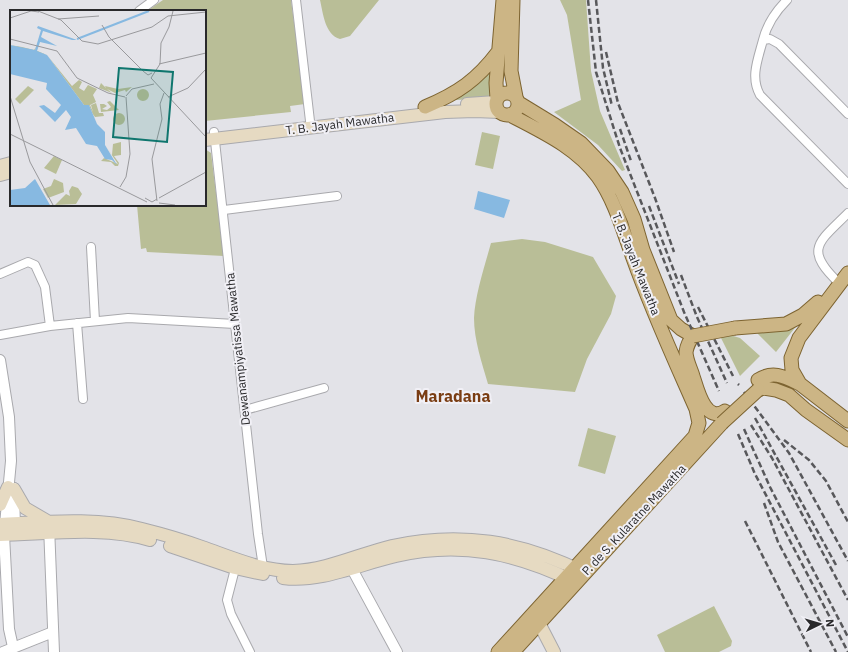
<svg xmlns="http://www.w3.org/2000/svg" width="848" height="652" viewBox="0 0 848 652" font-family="'IBM Plex Sans',sans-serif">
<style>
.green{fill:#b9be97}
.water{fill:#87b9e1}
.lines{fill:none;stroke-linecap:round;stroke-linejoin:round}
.minor-casing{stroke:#a9a9ad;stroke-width:10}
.tertiary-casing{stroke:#a9a9ad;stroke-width:12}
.secondary-casing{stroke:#a9a9ad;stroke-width:14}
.primary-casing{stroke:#7d6431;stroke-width:15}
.minor{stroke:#fff;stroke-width:8}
.tertiary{stroke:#fff;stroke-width:10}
.secondary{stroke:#e6dac2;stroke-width:12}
.primary{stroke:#ccb585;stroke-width:13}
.rail{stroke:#58585b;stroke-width:2.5;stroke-dasharray:6 3;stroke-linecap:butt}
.primary-bridge-casing{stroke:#7d6431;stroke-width:15;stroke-linecap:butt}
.primary-bridge{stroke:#ccb585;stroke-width:13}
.labels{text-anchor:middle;stroke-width:4;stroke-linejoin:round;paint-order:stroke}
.street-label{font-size:12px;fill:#29292b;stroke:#f1f0f6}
.district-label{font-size:16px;font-weight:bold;fill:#7a3d13;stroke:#f1f0f6}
.inset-river{fill:none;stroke:#87b9e1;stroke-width:2}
.inset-road{fill:none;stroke:#99999c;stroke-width:1}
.view{fill:#0f766e;fill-opacity:0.15;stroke:#0f766e;stroke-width:2}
.inset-edge{fill:none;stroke:#29292b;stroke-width:2}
</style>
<rect width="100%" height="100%" fill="#e3e3e8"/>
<!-- green -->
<path class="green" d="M163,0h128l14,104 -15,2 1,6 -86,9v-110h-58z
M320,0h59l-29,36 -10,3c-15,-4 -17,-26 -20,-39z
M560,0h26l5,71 9,40 25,59 -3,1 -24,-26 -44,-33 27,-12 -14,-85z
M491,66l-2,32 -33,2v-2z
M482,132l18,4 -7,33 -18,-4z
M205,149l6,4 13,103 -77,-4 -1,-4 -5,1 -4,-44h68z
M522,239l23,3 48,15 23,39 -5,18 -24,45 -12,33 -87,-8c-6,-21 -14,-44 -14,-66 1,-23 11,-53 17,-75z
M801,320l-25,32 -21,-21z
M730,335l10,3 20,18 -20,20 -20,-40z
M588,428l28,8 -11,38 -27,-8z
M714,606l18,35 -1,5 -12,6h-54l-8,-17z"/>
<!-- water -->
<path class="water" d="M478,191l32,9 -6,18 -30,-9z"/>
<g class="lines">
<!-- minor casing -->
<g class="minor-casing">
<path id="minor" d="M296,0l14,121
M139,11l15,-11
M763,40c4,-16 12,-28 24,-40
M848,114l-69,-70 -9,-5 -7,1c-5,19 -13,37 -3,55l88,89
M214,132l44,402 5,33
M224,210l113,-14
M91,247l4,74
M0,274l28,-12 7,3 10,22 5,39
M839,283c-36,-34 -20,-41 9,-70
M77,323l6,76
M0,335l50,-9 78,-8 107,6
M245,410l79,-22
M236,565l-9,35 4,14 19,38"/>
</g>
<!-- tertiary casing -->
<g class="tertiary-casing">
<path id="tertiary" d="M0,360l9,57 2,44 -7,74 5,94 4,18
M14,488l1,42
M49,526l5,126
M352,569l45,83
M3,652l50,-20"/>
</g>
<!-- secondary casing -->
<g class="secondary-casing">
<path id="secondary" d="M467,104l29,-2
M205,140l240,-28 30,-1 24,1
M0,166l11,-3
M0,175l11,-3
M14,489l11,19 24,14
M0,505l8,-18
M0,524c46,-2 96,-7 142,5 20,5 41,11 60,18 29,10 60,24 91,24 34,-1 66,-17 99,-25 69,-15 128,-5 191,26
M0,535c48,-1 104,-9 150,5
M170,546l65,22 28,6
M283,578c38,5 77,-14 113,-22 64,-15 119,-3 177,25
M539,623l15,29"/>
</g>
<!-- primary casing -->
<g class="primary-casing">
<path id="primary" d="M513,0l-2,71 5,26
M496 104a11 11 0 1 1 22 0a11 11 0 1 1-22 0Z
M497,99l-1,-16 7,-83
M519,103l36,22 26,18 27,28 14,21 12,27 9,31 28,70 10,9 12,7c-4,6 -6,9 -7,16 0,8 5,17 7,24 4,12 12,48 32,35
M425,107c33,-14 52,-27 73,-55
M848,273l-49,65 -8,20 1,12 8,14 48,37
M735,328l51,-4 17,-9 15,-13
M758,380c15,-10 27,-3 42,4
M758,390l6,-2 12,2 13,5 17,15 42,30
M498,652l197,-216 4,-13 -3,-14c-22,-50 -45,-100 -63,-151 -10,-27 -18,-57 -35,-81 -22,-30 -56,-45 -88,-62
M513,652l209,-229"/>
</g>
<!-- minor -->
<use href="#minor" class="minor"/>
<!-- tertiary -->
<use href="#tertiary" class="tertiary"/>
<!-- secondary -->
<use href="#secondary" class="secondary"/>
<!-- primary -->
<use href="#primary" class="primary"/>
<!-- rail -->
<path class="rail" d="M588,0l8,72 24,76 64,164 35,79
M596,0l7,68 9,38
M606,52l12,51 37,95 19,54
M620,129l11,32
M649,206l30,78
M681,275l16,42 30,66
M698,307l35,69
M738,384l1,1
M744,392l45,61 59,108
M755,418l81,147
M751,425l21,33 76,142
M744,429l26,58 78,150
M738,434l17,40 93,178
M784,440l25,20 17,21 22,41
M764,503l14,39 58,110
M745,521l66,131"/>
<!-- primary-bridge casing -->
<g class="primary-bridge-casing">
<path id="primary-bridge" d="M693,336l42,-8
M722,423l36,-33"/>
</g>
<!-- primary-bridge -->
<use href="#primary-bridge" class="primary-bridge"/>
</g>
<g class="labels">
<!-- street labels -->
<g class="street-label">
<text transform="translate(340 124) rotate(-7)" y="4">T. B. Jayah Mawatha</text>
<text transform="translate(636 264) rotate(68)" y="4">T. B. Jayah Mawatha</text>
<text transform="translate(238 349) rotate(-96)" y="4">Dewanampiyatissa Mawatha</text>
<text transform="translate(634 520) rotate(-47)" y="4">P. de S. Kularatne Mawatha</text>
</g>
<!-- district labels -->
<g class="district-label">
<text x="453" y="402">Maradana</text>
</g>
</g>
<!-- overview -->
<g transform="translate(10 10)">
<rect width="196" height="196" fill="#e3e3e8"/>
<path d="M0,35l12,2 12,3 2,-3 -1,3 12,5 25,31 7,-6 3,2 -3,6 5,3 4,-6 9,4 -4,6 3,7 -6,3 3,7 -2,-7 5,-2 3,10h4l1,3 -9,1 -2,-3 4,10 8,8v13l7,10 1,-11 8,-2v13l-7,1 5,7 -1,3h-3l-4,-4 -10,-1 3,-3 14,6 -13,-19v-13l-8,-8 -8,-19h-5l-37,-50zM91,73l5,5 -1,-2 13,3 14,-2 -6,5 -1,-2 -10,3 -8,-4 5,4 -13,-5zM18,76l6,4 -14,14 -5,-5zM127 85a6 6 0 1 1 12 0a6 6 0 1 1-12 0ZM100,91l9,9 -18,2 -1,-8h4l3,2 -5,3 5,1 4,-3 -4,-5zM103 109a6 6 0 1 1 12 0a6 6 0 1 1-12 0ZM44,146l8,4 -6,14 -12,-6zM44,169l9,4 1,9 -16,6 -5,-9 8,-3zM62,176l6,2 4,6 -6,10 -21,1 11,-11 4,2 -1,-5z" fill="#b9be97"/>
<path d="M28,16l39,14h-5l-29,-9 -2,6 16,9 -17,-4 -3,9 10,4 37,50h5l8,19 8,8v13l12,20 -5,-5 -7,-1 -8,-13 -11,-2 -10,-16 -11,2 6,-13 -5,-7 -11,12 -16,-16 5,-1 11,8 6,-8 -15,-16 1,-6 -37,-9v-29l25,5 6,-20 -4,-2zM25,169l15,26h-40v-15l15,-2z" fill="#87b9e1"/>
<path class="inset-river" d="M67,29l72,-28"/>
<path class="inset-road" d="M28,1l23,9 21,21 16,3 54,-17 16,-11 38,-4M163,1l-4,16 -8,16 -1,21 -9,14 55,59M0,8l21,-7 8,1M48,9l41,-3M92,15l7,12 34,34 5,4 4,-2M0,29l47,12 20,27 31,15 17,4M149,54l47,-11M0,86l20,66 23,43M116,86l6,-7 22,-5M158,87l20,-9 18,-19M0,124l137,68M110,177l6,-10 4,-23 -4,-57M135,188l7,4 5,-3M149,188l47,-26M147,191l-5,-42 10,-40 -2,-15 4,-11M149,193l16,2"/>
<path class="view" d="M109,58l54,4 -6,70 -54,-5z"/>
<rect width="196" height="196" class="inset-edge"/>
</g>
<!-- north arrow -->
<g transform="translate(820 624) rotate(85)" stroke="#f1f0f6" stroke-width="3" paint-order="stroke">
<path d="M0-3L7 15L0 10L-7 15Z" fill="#29292b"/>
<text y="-6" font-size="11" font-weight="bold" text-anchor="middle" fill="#29292b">N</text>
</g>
</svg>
